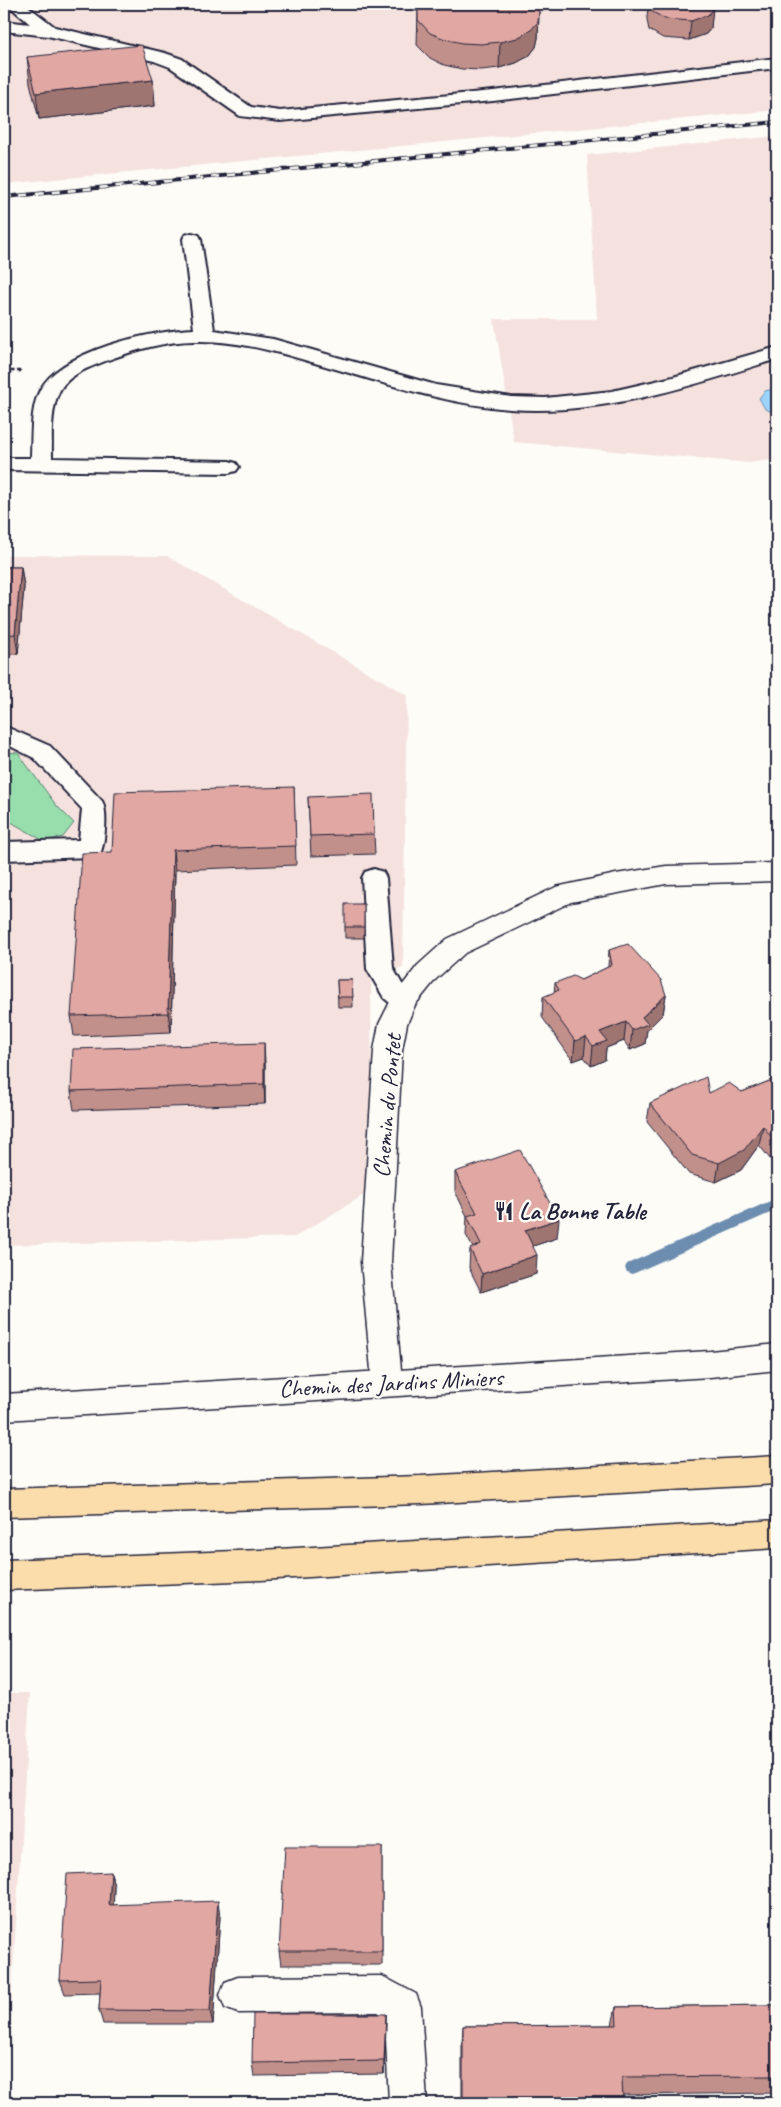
<svg xmlns="http://www.w3.org/2000/svg" width="781" height="2107" viewBox="0 0 781 2107" font-family="Caveat,sans-serif">
<style>
.built{fill:#f5e2de}
.green{fill:#97deac;stroke:#5c8074}
.water{fill:#9dd4fc;stroke:#6c8daf}
.lines{fill:none;stroke-linecap:round;stroke-linejoin:round}
.stream{fill:#6c8daf;fill-rule:evenodd}
.lane-casing{stroke:#22223b;stroke-width:4}
.street-casing{stroke:#22223b;stroke-width:3}
.secondary-casing{stroke:#22223b;stroke-width:3}
.highway-casing{stroke:#22223b;stroke-width:3}
.path{stroke:#22223b;stroke-width:2.5;stroke-dasharray:4 2.5;stroke-linecap:butt}
.lane{fill:#fdfcf7;fill-rule:evenodd}
.street{fill:#fdfcf7;fill-rule:evenodd}
.secondary{fill:#fdfcf7;fill-rule:evenodd}
.highway{fill:#fbddab;fill-rule:evenodd}
.rail-casing{stroke:#22223b;stroke-width:4}
.rail{stroke:#fdfcf7;stroke-width:2.5;stroke-dasharray:8;stroke-linecap:butt}
.wall{fill:#c2908b;stroke:#22223b}
.shaded-wall{fill:#9e7571;stroke:#22223b}
.building{fill:#e1a7a2;stroke:#22223b}
.labels{text-anchor:middle;stroke-width:5;stroke-linejoin:round;paint-order:stroke}
.street-label{font-size:24px;fill:#22223b;stroke:#fdfcf7}
.poi-label{font-size:24px;font-weight:bold;fill:#22223b;stroke:#fdfcf7;text-anchor:start}
</style>
<rect width="100%" height="100%" fill="#fdfcf7"/>
<filter id="ink" filterUnits="userSpaceOnUse"><feTurbulence type="fractalNoise" baseFrequency=".02" numOctaves="2"/><feDisplacementMap in="SourceGraphic" scale="10" xChannelSelector="R" yChannelSelector="G"/><feConvolveMatrix kernelMatrix="1 2 1 2 8 2 1 2 1" color-interpolation-filters="sRGB"/></filter>
<g filter="url(#ink)">
<!-- built -->
<path class="built" d="M4,4h773v106l-773,74z
M777,136v323l-28,4 -235,-21 -20,-123h103l-10,-164z
M4,555l163,1 240,139 -4,272 -32,12 1,211 -77,47 -291,8z
M4,1693h26l-25,410h-1z"/>
<!-- green -->
<path class="green" d="M4,752l14,1 38,52 18,18 -11,14 -19,4 -40,-23z"/>
<!-- water -->
<path class="water" d="M777,388v26l-12,-5 -6,-11 6,-7z"/>
<g class="lines">
<!-- stream -->
<path class="stream" d="M777,1198v12l-140,62 -5,2 -5,-2 -2,-4 2,-4z"/>
<!-- lane casing -->
<g class="lane-casing">
<path id="lane" d="M7,4h18l30,23 110,26 17,6 69,48 29,4 213,-20 284,-33v10l-284,33 -213,20 -40,-5 -70,-49 -16,-6 -106,-25 -44,-5v-10l26,3z
M192,233l7,2 2,4 13,91 59,9 163,46 75,12 34,1 67,-7 61,-14 104,-30v12c-85,27 -176,57 -267,50 -67,-5 -131,-28 -195,-46 -39,-11 -78,-23 -120,-22 -30,0 -59,9 -87,19 -17,7 -38,13 -48,30 -10,19 -8,47 -8,68l177,3 7,2 3,4 -3,4 -7,2 -225,-3v-12h27c1,-21 -1,-49 9,-68 22,-40 111,-59 154,-61l-11,-90 2,-4z
M4,726l46,20 52,55c6,10 3,43 -2,53l-9,3 -87,3v-18l75,-2 3,-31 -48,-51 -30,-15z
M374,869l9,3 3,6 7,90 9,16 11,9 4,7 -4,7 -9,3 -9,-3 -11,-9 -17,-29 -5,-91 3,-6z"/>
</g>
<!-- street casing -->
<g class="street-casing">
<path id="street" d="M777,863v18l-111,3 -95,18 -106,51 -29,26 -21,26 -8,19 -5,26 -11,212 10,108 -1,13 -4,9 -11,4 -11,-4 -4,-9 1,-13 -10,-108 13,-212 5,-26 12,-24 27,-35 29,-26 109,-52 60,-13 50,-8z
M382,1976l34,18 5,13 6,96h-38l-4,-86 -7,-5 -140,1 -13,-5 -5,-13 5,-13 13,-5z"/>
</g>
<!-- secondary casing -->
<g class="secondary-casing">
<path id="secondary" d="M777,1344v26l-67,7 -706,43v-26l706,-43z"/>
</g>
<!-- highway casing -->
<g class="highway-casing">
<path id="highway" d="M777,1456v28l-356,20 -417,13v-28l417,-13z
M777,1520v28l-516,32 -257,10v-30l257,-10z"/>
</g>
<!-- path -->
<path class="path" d="M4,371h19"/>
<!-- lane -->
<use href="#lane" class="lane"/>
<!-- street -->
<use href="#street" class="street"/>
<!-- secondary -->
<use href="#secondary" class="secondary"/>
<!-- highway -->
<use href="#highway" class="highway"/>
<!-- rail casing -->
<g class="rail-casing">
<path id="rail" d="M4,197l773,-75"/>
</g>
<!-- rail -->
<use href="#rail" class="rail"/>
</g>
<!-- wall -->
<path class="wall" d="M368,4h199l-14,2 -19,-1 5,7 -1,26 -2,9 -7,9 -13,7 -17,5 -18,2 -19,-1 -18,-4 -14,-7 -13,-13 1,-35 -32,-1z
M648,4h74l-10,1 -1,23 -5,6 -17,6 -26,-2 -14,-8 -2,-10z
M27,57l126,23 2,26 -116,13 -9,-36z
M4,567h17l3,20 -6,67 -14,1z
M294,787l2,78 -121,5 -4,162 -97,4 -3,-20 41,-164z
M308,797l66,37 1,20 -64,2z
M364,904v34h-19v-11z
M609,950l57,45 -3,19 -16,16 -2,14 -15,6 -6,-9 -18,7 -1,12 -14,6 -7,-9 -11,4 -31,-44 1,-20 11,-4 1,-10 26,-3 27,-13z
M337,980h15l1,27h-15z
M265,1063v41l-191,6 -3,-19z
M777,1078v85l-3,1 -15,-19 -18,25 -25,12 -27,-8 -42,-52 3,-19 59,-10 33,-1z
M455,1172l102,66 -24,8 3,28 -55,18 -12,-24 1,-19 3,-1 -7,-13 1,-19 -12,-25z
M382,1847v118h-101l-2,-14z
M111,1872l3,15 -1,18 107,11 -7,108h-110l-4,-14 1,-17 -35,1 -5,-14z
M777,2005v88l-154,2v8h-161v-59l1,-18 149,-1 4,-18z
M386,2014l-2,60 -130,2 -2,-13z"/>
<!-- shaded-wall -->
<path class="shaded-wall" d="M415,4h30l-4,2 -26,5z
M553,4h14l-14,2z
M713,9l-2,19 -5,6 -17,6 2,-19z
M539,12l-1,26 -2,9 -7,9 -13,7 -17,5 1,-26z
M153,80l2,26 -116,13 -3,-26z
M21,567l3,20 -6,67 -3,-20z
M173,850l2,20 -4,162 -3,-19z
M666,995l-3,19 -16,16 -2,14 -15,6 2,-20 10,-13z
M626,1022l-2,19 -18,7 -1,12 -14,6 2,-20 7,-14z
M586,1037l-2,20 -11,4 2,-20z
M264,1043l1,20v41l-1,-20z
M763,1126l-4,19 -18,25 -25,12 3,-19z
M777,1151v12l-3,1z
M559,1219l-2,19 -33,11 1,-19z
M537,1255l-1,19 -55,18 1,-18z
M111,1872l3,15 -1,32 -4,-14z
M218,1901l2,15 -7,108 -3,-13z
M386,2014v14l-2,46v-13z"/>
<!-- building -->
<path class="building" d="M421,4h112l6,8 -1,10 -8,9 -13,7 -17,4 -19,2 -19,-1 -17,-4 -15,-6 -12,-13v-14z
M649,4h63l1,5 -5,6 -17,6 -26,-2 -14,-8z
M142,45l11,35 -117,13 -9,-36z
M4,567h17l-6,67 -11,1z
M294,787l2,59 -123,4 -5,163 -97,3 11,-163 30,-1 3,-60z
M373,794l1,40 -64,2 -2,-39z
M345,904h19v23h-19z
M628,944l33,36 5,15 -24,22 6,7 -16,6 -6,-8 -26,10 7,9 -14,5 -7,-9 -11,4 -32,-44 16,-7 -4,-7 18,-7 8,4 31,-15 -3,-15z
M337,980h15l1,17h-15z
M264,1043v41l-193,7 2,-42z
M706,1077l3,16 20,-10 13,9 35,-14v66l-14,-18 -19,24 -25,13 -27,-8 -42,-52z
M520,1150l39,69 -34,11 12,25 -55,19 -12,-25 11,-5 -14,-28 10,-3 -22,-41z
M285,1847h97v104h-103z
M111,1872l-2,33 109,-4 -8,110 -111,-1 2,-31 -41,1 7,-106z
M777,2005v71l-155,1 1,26h-160v-77l154,-1 -1,-18z
M253,2014h133l-2,47 -132,2z"/>
</g>
<!-- icons -->
<defs>
<g id="restaurant-bare" transform="scale(1.5)"><path d="M-5-6h1v4h1v-4h1v4h1v-4h1v5L-1.5 .5V6h-2V.5L-5-1ZM5-6V6H3V1.5H1.5Q1.5-4 5-6Z" fill="#22223b" stroke="#fdfcf7" stroke-width="2.5" paint-order="stroke"/></g>
</defs>
<g fill-rule="evenodd">
<use href="#restaurant-bare" x="504" y="1211"/>
</g>
<g class="labels">
<!-- street labels -->
<g class="street-label">
<text transform="translate(387 1106) rotate(-85)" y="8">Chemin du Pontet</text>
<text transform="translate(391 1383) rotate(-3)" y="8">Chemin des Jardins Miniers</text>
</g>
<!-- poi labels -->
<g class="poi-label">
<text x="519" y="1219">La Bonne Table</text>
</g>
</g>
<!-- margin -->
<rect width="781" height="2107" fill="none" stroke="#fdfcf7" stroke-width="20"/>
<rect x="10" y="10" width="761" height="2087" fill="none" stroke="#22223b" stroke-width="2" filter="url(#ink)"/>
</svg>
